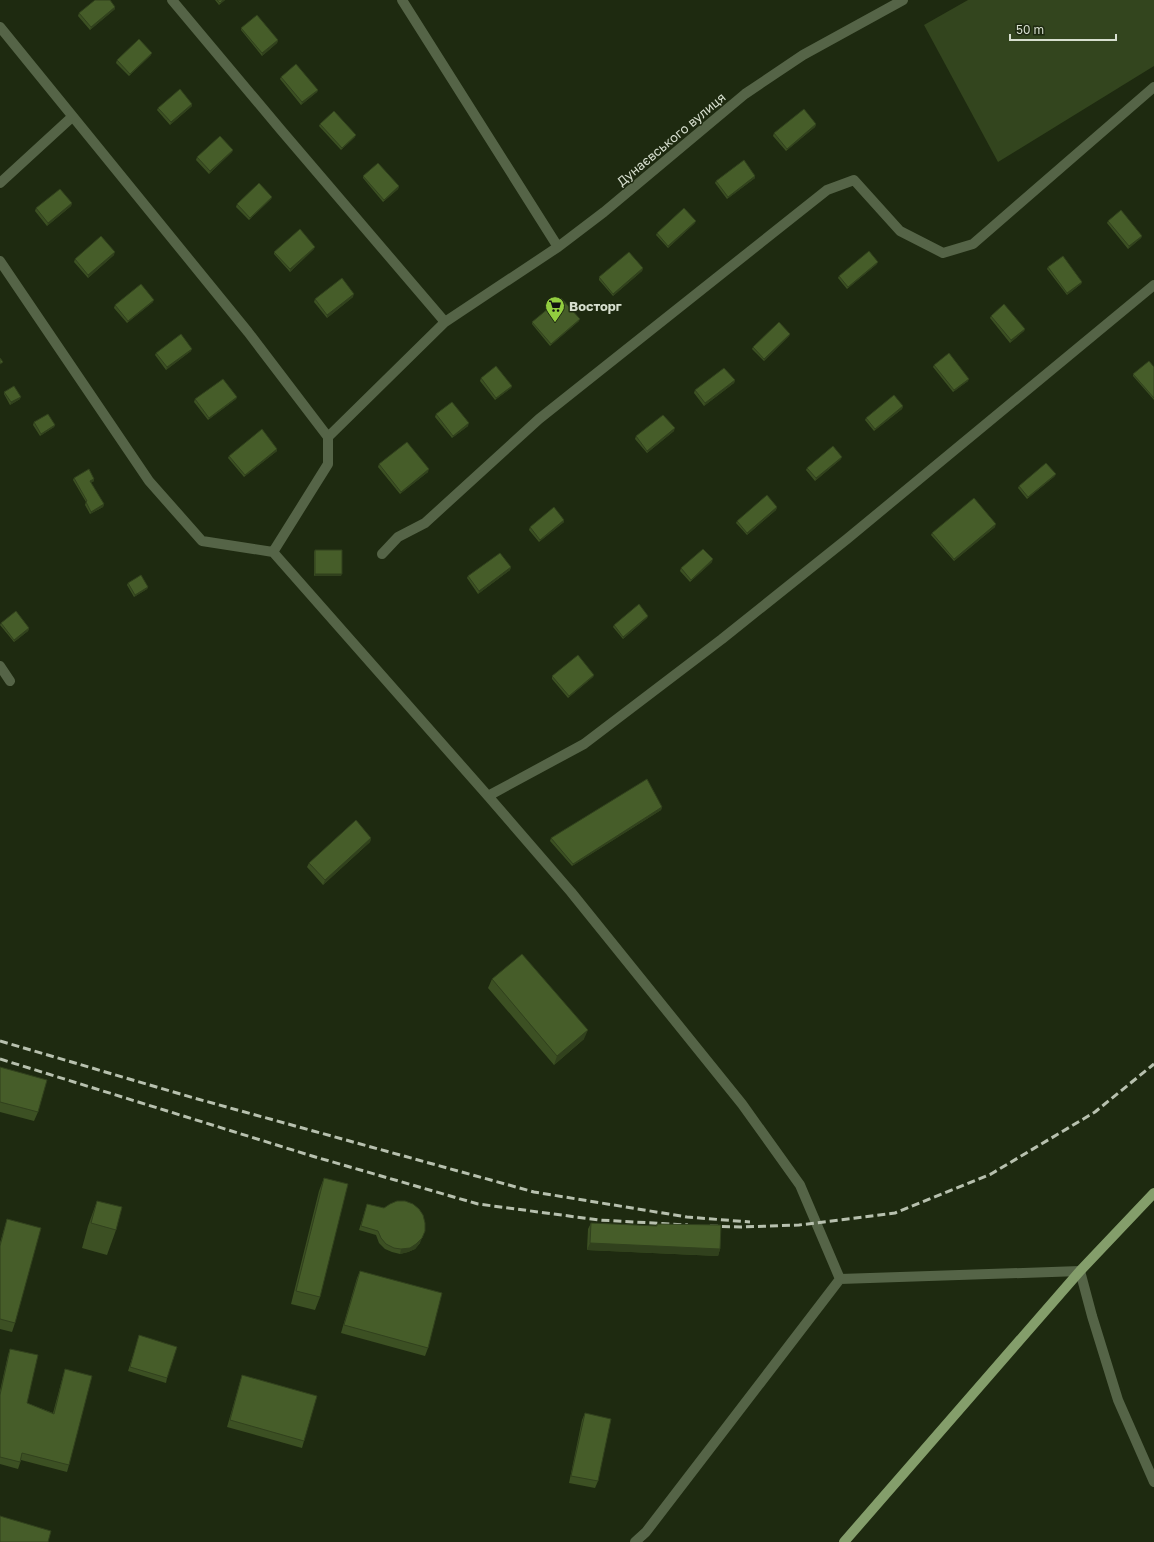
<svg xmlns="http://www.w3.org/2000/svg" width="1154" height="1542" viewBox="0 0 1154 1542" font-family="'Golos Text',sans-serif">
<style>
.green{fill:#33451e}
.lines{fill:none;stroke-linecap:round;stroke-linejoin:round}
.minor{stroke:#556447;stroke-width:10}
.primary{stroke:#849e6b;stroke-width:10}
.rail{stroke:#b7c0ae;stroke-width:3;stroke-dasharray:8 4;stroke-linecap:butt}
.wall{fill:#3c5023}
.shaded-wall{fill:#31411d}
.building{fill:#465d29;stroke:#31411d}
.labels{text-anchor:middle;stroke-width:3;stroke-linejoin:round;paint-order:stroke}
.street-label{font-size:13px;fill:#d7dfcf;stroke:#1e2a10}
.poi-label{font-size:13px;font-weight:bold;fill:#d7dfcf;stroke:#1e2a10;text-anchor:start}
</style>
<rect width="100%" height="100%" fill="#1e2a10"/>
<!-- green -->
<path class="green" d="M968,0h186v66l-156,96 -74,-137z"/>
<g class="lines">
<!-- minor -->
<path class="minor" d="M172,0l109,130 164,192
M402,0l156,247
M0,27l248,305 80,105
M0,183l72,-66
M0,261l149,220 53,60 71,11 215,244 83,96 171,212 58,81 40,94
M273,552l55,-88v-27l117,-115 113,-75 46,-35 141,-118 58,-39 100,-55
M382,554l16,-17 27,-14 114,-104 288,-229 27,-10 46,51 43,22 30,-9 181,-157
M0,666l10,15
M488,796l96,-52 138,-105 125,-100 307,-254
M840,1279l240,-8 12,45 26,84 36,82
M635,1542l11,-10 194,-253"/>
<!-- primary -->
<path class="primary" d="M844,1542l236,-271 74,-78"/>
<!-- rail -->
<path class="rail" d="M0,1041l194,57 340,94 153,25 63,5
M0,1059l312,97 166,48 121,16 89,5
M710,1226l31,1 58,-2 96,-12 96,-39 104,-62 59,-48"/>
</g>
<!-- wall -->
<path class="wall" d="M215,0h10l-6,5z
M115,7v2l-25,21 -12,-14 1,-3z
M241,28l37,12 -1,3 -15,13 -21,-26z
M151,55l-22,21 -13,-13 1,-3z
M281,77l37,13 -1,2 -16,13 -21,-26z
M192,106l-22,19 -13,-15 1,-2z
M320,124l35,13 -14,13 -22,-24z
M816,124l-1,3 -29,24 -13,-15 1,-3z
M233,150l-1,2 -23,22 -13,-14 1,-3z
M363,176l36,10 -1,3 -15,13 -20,-24z
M755,176v2l-28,21 -12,-16 1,-2z
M272,197l-1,2 -22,21 -13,-13 1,-3z
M72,203l-1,3 -24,20 -12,-15 1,-3z
M1108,221l34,15 -1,2 -13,11 -21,-26z
M695,223l-27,25 -12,-13 1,-2z
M314,249l-24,23 -16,-18v-2z
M114,255l-26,23 -14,-16 1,-3z
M877,264l-30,25 -9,-11 1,-2z
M1048,267l34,15 -1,2 -14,11 -20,-26z
M643,268l-1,3 -29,25 -14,-16v-3z
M353,297l-26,21 -13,-16 1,-3z
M153,302l-26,21 -13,-15 1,-3z
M991,316l34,13 -1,2 -14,12 -20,-25z
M579,321l-29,25 -18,-22v-2z
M790,334l-1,2 -25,25 -12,-12 1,-2z
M191,351l-25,19 -11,-15 1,-2z
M934,365l34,16 -15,11 -20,-25z
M1154,367v33l-21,-24v-2z
M481,378l31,8 -1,2 -16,12 -15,-19z
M735,380l-1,3 -30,23 -10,-13 1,-3z
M4,392l16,7 -10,6 -6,-11z
M237,397l-1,2 -28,21 -14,-18 1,-3z
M903,406l-1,3 -28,22 -9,-11 1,-2z
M436,414l32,12 -16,12 -17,-21z
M34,422l21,3 -1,2 -14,9 -7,-11z
M674,431l-27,22 -12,-14 1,-3z
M277,451l-33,26 -16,-19 1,-2z
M841,459l-26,22 -9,-11 1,-2z
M379,464l49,8 -28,22 -22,-27z
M1055,476l-28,23 -9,-11 1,-2z
M74,478l20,1v2l-4,2 14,21 -1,3 -13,7 -5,-9 1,-3 -13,-22z
M777,507l-1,3 -29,25 -11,-12 1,-2z
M564,520v2l-25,20 -10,-12 1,-3z
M995,527l-41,34 -23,-26 1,-2z
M315,550l26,26h-27v-24z
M712,562l-22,20 -10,-11 1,-3z
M511,567l-1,3 -32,24 -11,-16 1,-2z
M128,583l20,4 -1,2 -13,8 -7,-12z
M648,616l-1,2 -24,21 -10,-12 1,-2z
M1,623l28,5 -1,3 -14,11 -14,-17z
M594,675l-1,2 -25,21 -16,-19v-3z
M662,807l-1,3 -89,56 -22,-25 1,-3z
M371,838l-1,4 -47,43 -16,-18 2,-4z
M492,979l92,60 -30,26 -66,-77z
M0,1067l38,45 -4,9 -34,-9z
M324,1178l-4,119 -5,13 -24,-6 28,-113z
M97,1201l19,29 -9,25 -25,-7 6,-22z
M367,1204l17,4 36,35 -5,6 -7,3 -8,2 -8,-2 -7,-3 -6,-6 -3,-8 -17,-5z
M7,1219l8,104 -3,9 -12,-3v-86z
M591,1223l65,3 1,-2 63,25 -2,7 -131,-6 1,-21z
M360,1271l68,77 -3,8 -84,-23 16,-55z
M138,1340l29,38 -1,5 -38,-12z
M10,1349l17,54 26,10 10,-37 2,-7 4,96 -2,7 -46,-12 -3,9 -18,-5v-73l8,-36z
M242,1375l62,66 -2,7 -75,-21z
M585,1413l13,68 -3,7 -26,-5 13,-63z"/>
<!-- shaded-wall -->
<path class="shaded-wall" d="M223,0h2l-6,5 1,-2z
M115,7v2l-25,21 1,-3z
M278,40l-1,3 -15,13v-3z
M152,53l-1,2 -22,21 1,-2z
M318,90l-1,2 -16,13 1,-3z
M192,104v2l-22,19 1,-3z
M816,124l-1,3 -29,24 1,-2z
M356,135l-1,2 -14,13 1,-2z
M233,150l-1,2 -23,22 1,-3z
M755,176v2l-28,21 1,-2z
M399,186l-1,3 -15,13 1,-2z
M272,197l-1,2 -22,21 1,-2z
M72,203l-1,3 -24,20 1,-3z
M696,221l-1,2 -27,25v-2z
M1142,236l-1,2 -13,11 1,-3z
M315,247l-1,2 -24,23v-3z
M115,252l-1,3 -26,23v-3z
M878,262l-1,2 -30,25 1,-2z
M643,268l-1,3 -29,25v-2z
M1082,282l-1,2 -14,11v-2z
M354,294l-1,3 -26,21v-3z
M154,300l-1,2 -26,21 1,-2z
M580,319l-1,2 -29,25 1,-2z
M1025,329l-1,2 -14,12 1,-3z
M790,334l-1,2 -25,25v-2z
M192,349l-1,2 -25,19 1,-3z
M969,379l-1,2 -15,11 1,-2z
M735,380l-1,3 -30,23 1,-3z
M512,386l-1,2 -16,12 1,-2z
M21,397l-1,2 -10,6 1,-3z
M237,397l-1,2 -28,21 1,-2z
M903,406l-1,3 -28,22 1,-2z
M469,423l-1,3 -16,12 1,-2z
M55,425l-1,2 -14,9 1,-2z
M675,428l-1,3 -27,22v-2z
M277,449v2l-33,26 1,-2z
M842,457l-1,2 -26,22 1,-3z
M429,469l-1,3 -28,22 1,-2z
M1056,474l-1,2 -28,23 1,-2z
M94,479v2l-5,3 1,-3z
M104,504l-1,3 -13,7 1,-2z
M777,507l-1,3 -29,25v-2z
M564,520v2l-25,20 1,-2z
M996,524l-1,3 -41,34v-2z
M713,559l-1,3 -22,20 1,-2z
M511,567l-1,3 -32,24 1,-3z
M315,574h27l-1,2h-27z
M148,587l-1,2 -13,8 1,-2z
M648,616l-1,2 -24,21v-2z
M29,628l-1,3 -14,11v-2z
M594,675l-1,2 -25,21 1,-2z
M662,807l-1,3 -89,56 1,-2z
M371,838l-1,4 -47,43 2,-5z
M588,1030l-4,9 -30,26 3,-9z
M425,1231l-5,12 -5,6 -7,3 -8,2 1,-5z
M590,1243l130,6 -2,7 -131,-6z"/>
<!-- building -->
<path class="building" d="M95,0h15l5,7 -24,20 -12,-14z
M217,0h6l-3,3z
M257,15l21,25 -16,13 -21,-25z
M139,39l13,14 -22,21 -13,-14z
M296,64l22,26 -16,12 -21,-25z
M180,89l12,15 -21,18 -13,-14z
M804,109l12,15 -29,25 -13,-16z
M334,111l22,24 -14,13 -22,-24z
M220,136l13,14 -23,21 -13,-14z
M744,160l11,16 -27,21 -12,-16z
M378,163l21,23 -15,14 -21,-24z
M259,183l13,14 -22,21 -13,-14z
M60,189l12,14 -24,20 -12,-15z
M684,208l12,13 -28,25 -11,-13z
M1121,210l21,26 -13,10 -21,-25z
M300,229l15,18 -25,22 -16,-17z
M101,236l14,16 -27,23 -13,-16z
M869,251l9,11 -30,25 -9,-11z
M629,252l14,16 -30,26 -14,-17z
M1063,256l19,26 -15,11 -19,-26z
M342,278l12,16 -27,21 -12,-16z
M141,284l13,16 -26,21 -13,-16z
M561,298l19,21 -29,25 -19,-22z
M1004,304l21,25 -14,11 -20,-24z
M779,322l11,12 -26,25 -11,-12z
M181,334l11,15 -25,18 -11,-14z
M949,353l20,26 -15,11 -20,-25z
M0,358l3,4 -3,2z
M1149,361l5,6v31l-21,-24z
M496,366l16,20 -16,12 -15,-20z
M724,368l11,12 -30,23 -10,-13z
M223,379l14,18 -28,21 -14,-19z
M14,386l7,11 -10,5 -7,-10z
M894,395l9,11 -28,23 -9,-11z
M452,402l17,21 -16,13 -17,-22z
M48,414l7,11 -14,9 -7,-12z
M663,415l12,13 -28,23 -11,-15z
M262,429l15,20 -32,26 -16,-19z
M407,442l22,27 -28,23 -22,-28z
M833,446l9,11 -26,21 -9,-10z
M1046,463l10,11 -28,23 -9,-11z
M89,469l5,10 -4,2 14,23 -13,8 -5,-10 1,-1 -13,-23z
M767,495l10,12 -30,26 -10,-12z
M974,498l22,26 -42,35 -22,-26z
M554,507l10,13 -24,20 -10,-13z
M703,549l10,10 -22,21 -10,-12z
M315,550h27v24h-27z
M500,553l11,14 -32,24 -11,-15z
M141,575l7,12 -13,8 -7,-12z
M639,604l9,12 -25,21 -9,-12z
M16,611l13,17 -15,12 -13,-17z
M578,655l16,20 -25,21 -17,-20z
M647,779l15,28 -89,57 -22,-26z
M356,820l15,18 -46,42 -16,-17z
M522,954l66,76 -31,26 -65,-77z
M0,1067l47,13 -9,32 -38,-10z
M324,1178l24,6 -28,113 -24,-6z
M97,1201l25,6 -6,23 -25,-7z
M397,1201h8l8,3 6,5 4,6 2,8v8l-3,7 -6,6 -6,4 -9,1 -7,-1 -8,-4 -5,-6 -3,-7 -17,-5 6,-22 17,4 6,-4z
M7,1219l34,9 -26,95 -15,-4v-73z
M591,1223l66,3v-2l64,1 -1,24 -130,-6z
M360,1271l82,22 -14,55 -84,-23z
M139,1335l38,12 -10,31 -37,-11z
M10,1349l28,6 -11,48 27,11 11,-45 27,7 -23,89 -47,-12 -2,9 -20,-5v-62z
M242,1375l75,21 -13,45 -74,-21z
M585,1413l26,6 -13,62 -27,-5z
M0,1516l51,15 -3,11h-48z"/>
<!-- icons -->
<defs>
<g id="supermarket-pin" transform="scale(1)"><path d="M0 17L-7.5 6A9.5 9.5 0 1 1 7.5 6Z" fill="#92cd3f" stroke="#1e2a10"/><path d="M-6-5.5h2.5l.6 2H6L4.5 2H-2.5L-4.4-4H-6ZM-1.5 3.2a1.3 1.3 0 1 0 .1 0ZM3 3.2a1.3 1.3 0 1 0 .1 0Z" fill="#111"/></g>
</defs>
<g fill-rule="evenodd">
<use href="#supermarket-pin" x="555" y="306"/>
</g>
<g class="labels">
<!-- street labels -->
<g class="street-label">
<text transform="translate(671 139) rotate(-40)" y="5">Дунаєвського вулиця</text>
</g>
<!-- poi labels -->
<g class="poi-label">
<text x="569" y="311">Восторг</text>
</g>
</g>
<!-- scale -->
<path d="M1010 34v6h106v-6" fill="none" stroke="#d7dfcf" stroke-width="2"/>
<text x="1016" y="34" font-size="12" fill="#d7dfcf" stroke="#1e2a10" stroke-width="3" paint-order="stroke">50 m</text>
</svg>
